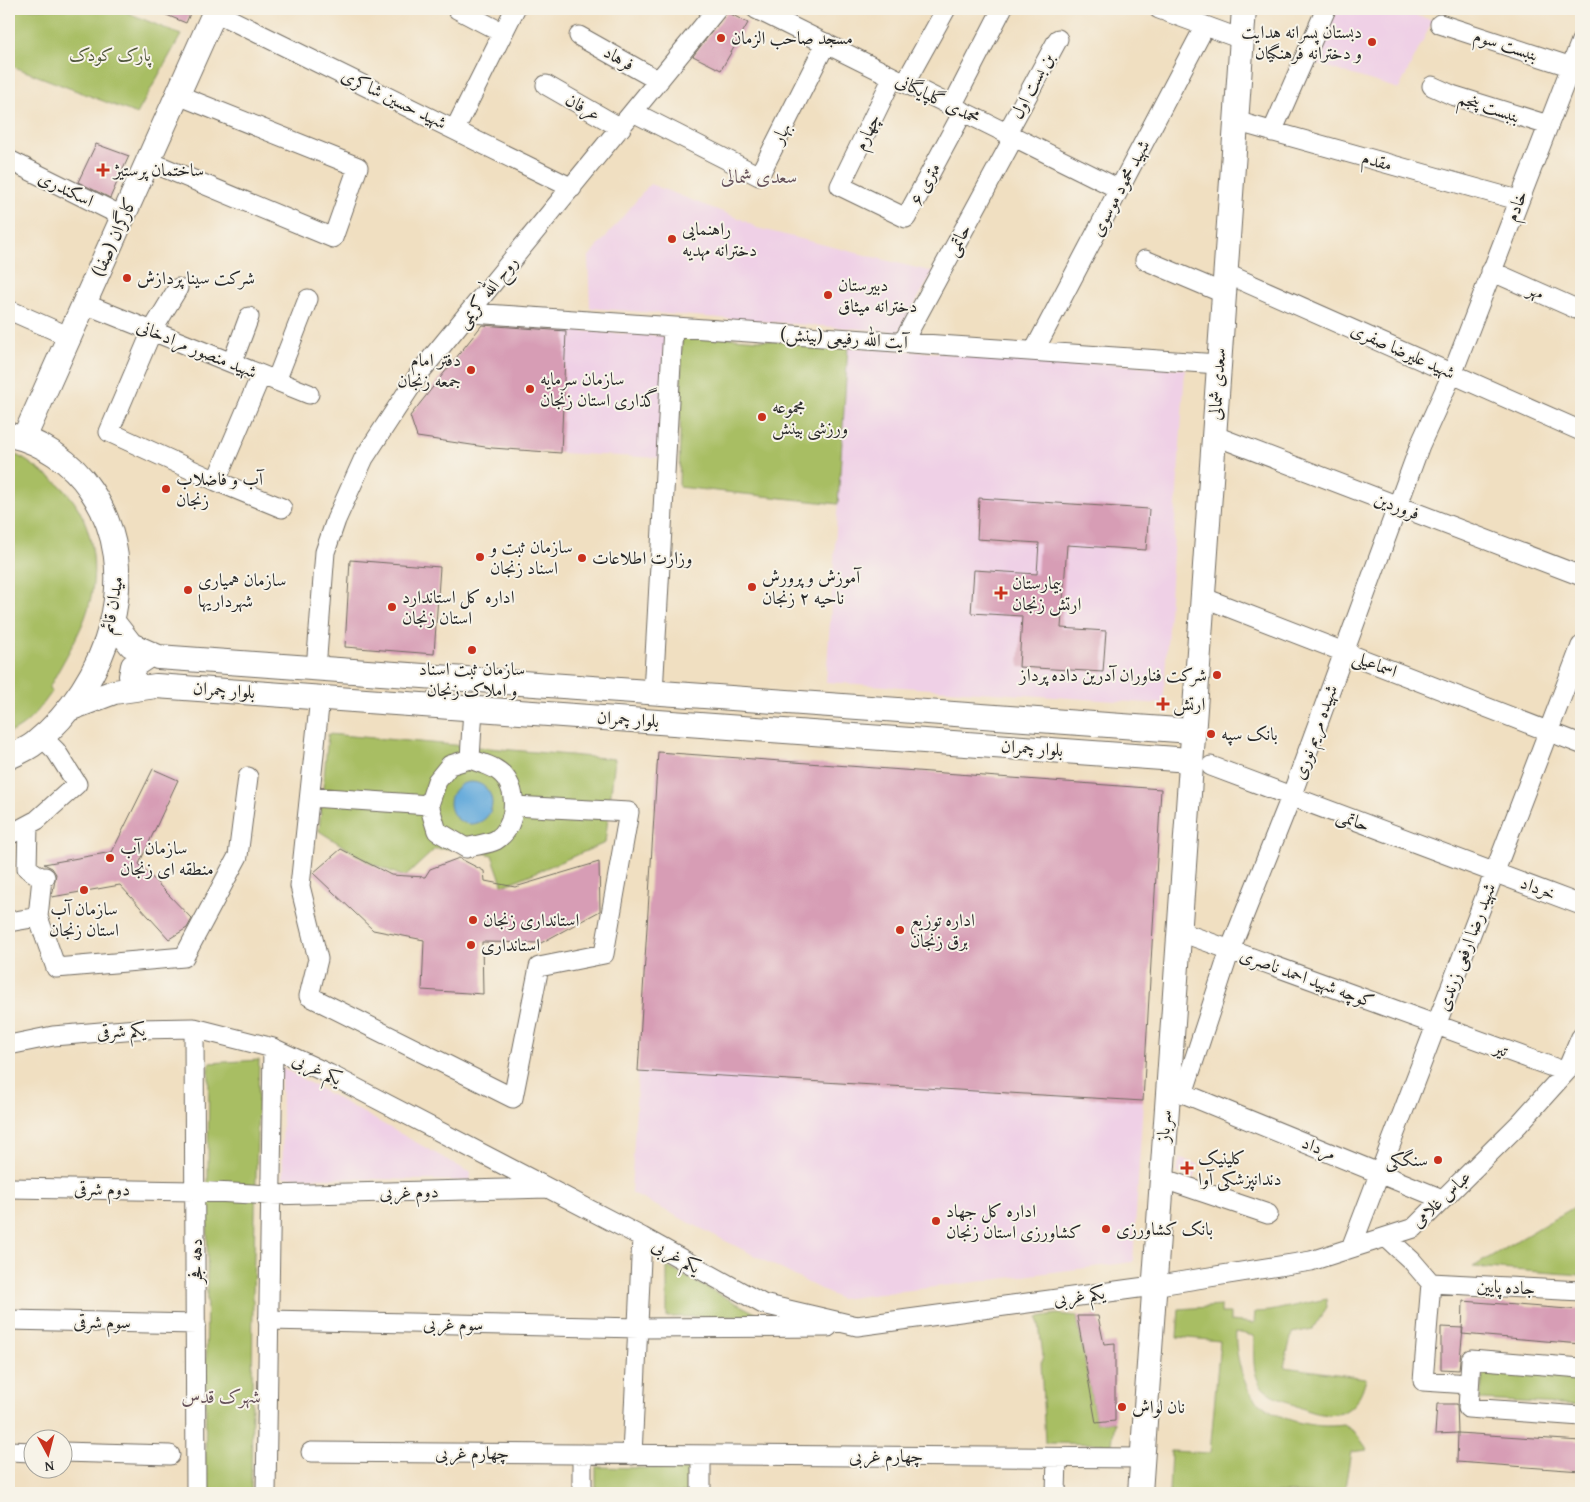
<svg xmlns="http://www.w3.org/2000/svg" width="1590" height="1502" viewBox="0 0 1590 1502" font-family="'Gentium Book Plus',Amiri,serif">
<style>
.built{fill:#efd0e6}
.green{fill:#a8be63;stroke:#6a7447}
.water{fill:#65aadb;stroke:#486a83}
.building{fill:#d79db5}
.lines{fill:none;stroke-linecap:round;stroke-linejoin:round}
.minor-casing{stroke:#706a60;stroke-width:21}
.major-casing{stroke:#706a60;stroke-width:26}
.minor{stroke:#fff;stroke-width:19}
.major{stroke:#fff;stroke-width:24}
.poi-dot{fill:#c8321e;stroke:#f7f3e8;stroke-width:2}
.labels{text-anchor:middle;stroke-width:4;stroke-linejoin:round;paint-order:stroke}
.poi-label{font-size:18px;fill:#2b2b2b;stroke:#f7f3e8;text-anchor:start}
.street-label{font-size:18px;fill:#2b2b2b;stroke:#f7f3e8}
.park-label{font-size:18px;fill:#50573c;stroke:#f7f3e8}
.neighbourhood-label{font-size:19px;fill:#67535b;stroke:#f7f3e8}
</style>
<rect width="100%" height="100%" fill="#f7f3e8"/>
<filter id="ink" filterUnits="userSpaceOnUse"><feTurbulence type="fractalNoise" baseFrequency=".02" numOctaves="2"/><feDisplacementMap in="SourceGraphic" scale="10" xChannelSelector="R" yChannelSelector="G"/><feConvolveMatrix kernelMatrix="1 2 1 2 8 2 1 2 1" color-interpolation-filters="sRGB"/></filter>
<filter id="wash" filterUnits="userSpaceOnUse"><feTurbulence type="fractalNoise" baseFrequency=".0096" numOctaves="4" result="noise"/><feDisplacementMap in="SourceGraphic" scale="20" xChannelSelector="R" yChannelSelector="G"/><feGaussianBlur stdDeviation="1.12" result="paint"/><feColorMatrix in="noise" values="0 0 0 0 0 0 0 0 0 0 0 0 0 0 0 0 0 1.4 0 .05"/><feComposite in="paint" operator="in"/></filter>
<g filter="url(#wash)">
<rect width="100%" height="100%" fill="#f0dfc1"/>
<!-- built -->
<path class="built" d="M1338,9h51l44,11 -34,69 -86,-26z
M650,184l91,35 16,9 176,44 -34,60 -309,-24 -2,-50z
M566,330l99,6 -5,122 -99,-5z
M848,347l337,22 -22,335 -337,-22z
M281,1067l190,106 -1,8 -187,-4z
M638,1071l505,30 -10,161 -293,37 -209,-106z
M1180,1158l19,7 -5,14 -18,-7z"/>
<!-- green -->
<path class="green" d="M9,9h110l62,26 -44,79 -128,-49z
M682,334l166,13 -10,157 -159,-17z
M9,453c13,2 28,16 39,23 43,28 54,86 40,133 -7,24 -27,56 -39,79l3,4c-11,15 -24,34 -43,41z
M328,734l287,25 -10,84 -102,43 -11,-31 -26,-7 -31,1 -30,28 -35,-14 -51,-32z
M259,1060l-6,234 -2,199h-46l4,-430z
M1581,1203v72l-108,-8z
M667,1267l94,49 -94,1z
M1326,1299l1,8 -14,22 -21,4 -8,34 82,11c-12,48 -44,41 -80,23 -7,-4 -19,-8 -23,-13 -12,-14 -9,-35 -9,-52l-18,-4c-2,17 7,54 18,66 23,23 59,31 90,27l11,7 13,18 -17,2 -7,41h-175l2,-42 39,2 10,-112 -43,-4 2,-28 42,-3v7h9v8l24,2 1,-11 15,-1z
M1057,1314l20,2 19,107 19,-2 -3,23 -67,-1 -4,-81 2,-6 -5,-39z
M1484,1369l97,9v27l-101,-5z
M596,1467l93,2v24h-93z"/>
<!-- water -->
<path class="water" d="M450 803a21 21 0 1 1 42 0a21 21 0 1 1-42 0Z"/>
<g id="blocks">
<!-- building -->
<path class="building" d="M152,9h40l-6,14z
M727,12l21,11 -27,47 -28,-14z
M96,144l33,12 -19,42 -32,-16z
M482,325l84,6 -5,122 -69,-5 -75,-11 -7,-21z
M979,498l170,11 -3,41 -79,-5 -6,83 45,3 -3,41 -84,-5 3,-51 -51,-3 3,-43 63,4 2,-31 -62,-4z
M350,560l90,7 -6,87 -89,-7z
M658,752l503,37 -18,312 -505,-30z
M153,769l25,11 -39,84 53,55 -5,9 -18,11 -49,-54 -68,12 4,-23 -4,-6 -8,-4 68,-12z
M341,849l50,26 34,2 5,-8 29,-11 25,13 1,10 30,6 84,-25 1,49 -59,32 -59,-1 1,52 -61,-4 2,-50 -51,-10 -60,-57z
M1463,1301l118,9v34l-119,-10z
M1077,1316h21l6,28 11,-1v78l-19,2z
M1441,1327l22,1 -4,42 -18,-1z
M1437,1404h20l1,29 -23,1z
M1458,1433l123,8v30l-124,-9z"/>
</g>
</g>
<g filter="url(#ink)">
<use href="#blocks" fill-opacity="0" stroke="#706a60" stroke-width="1"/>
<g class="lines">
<!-- minor casing -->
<g class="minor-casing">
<path id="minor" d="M457,9l46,24
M756,9l363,180
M1159,9l82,30
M215,12l357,176
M1440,24l141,46
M579,36l80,45
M893,77l-53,109 66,32 57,-106
M905,83l41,-74
M546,85l75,43
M1432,86l20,9 96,30
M952,106l50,-97
M633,112l126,64 67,-133
M1235,121l283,79
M455,129l60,-120
M1272,132l54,-123
M1007,133l51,-94
M9,160l115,57
M148,161l185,77 25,-71 -180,-72
M1145,260l78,33
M1491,271l90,40
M1225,273l356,158
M178,288l-26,43 -43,101 107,49 66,27
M85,304l224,90
M9,310l61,27
M471,313l747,51
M903,342l111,-205
M1034,351l171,-325
M232,363l17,-46
M276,381l32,-82
M1213,435l368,141
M216,481l45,-106
M1202,597l379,147
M316,669l9,-117 11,-32 28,-62 57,-87 296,-362
M653,693l20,-366
M320,697l-20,189 18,73 -9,37 204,102 26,-131 65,-13 25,-142 -115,-6
M470,759c13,5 29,8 37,21 11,18 8,48 -11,60 -8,4 -21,5 -30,8l-29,-17 -8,-26 8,-24 13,-16z
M470,759l3,-51
M1211,766l370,139
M311,797l118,8
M28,825l-1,43 15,10 3,-1
M9,835l28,-15 40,-36 -21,-33 -14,-14
M42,878l-4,39 18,51 128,-11 54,-101 10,-79
M9,922l29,-5
M1178,931l388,141
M194,1028l2,465
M9,1045l44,-9 84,-7 57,-1 79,20 56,26 313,163 121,67 94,22 296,-40 158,-25 103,-33 105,-104 47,-52 15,-35
M1173,1089l269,110
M1183,1094l47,-144 61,-153 129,-352 33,-73 128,-331
M1161,1178l107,36
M9,1188l186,3 75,4 277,-7
M1387,1238l25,23 19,22 -8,98 46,3
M1351,1248l230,-602
M1431,1283l150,8
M9,1320l187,4
M268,1320l371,8 189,-1
M1581,1368l-110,-9 -3,49 113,8
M9,1451l23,1
M62,1452l108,3
M311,1452l830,6
M632,1455l10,-218
M266,1493l7,-445
M582,1493v-39
M701,1493v-38
M1056,1493l1,-35"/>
</g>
<!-- major casing -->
<g class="major-casing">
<path id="major" d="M24,438l192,-429
M113,622l18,23 27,12 1034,74
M140,688l-9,-12 2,-10 18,-12
M69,709l45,-17 42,-6 1034,74
M9,757c8,-4 19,-8 26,-14 73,-59 112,-172 55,-254 -18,-27 -48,-47 -80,-54
M1140,1493l104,-1484"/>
</g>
<!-- minor -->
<use href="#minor" class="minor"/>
<!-- major -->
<use href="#major" class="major"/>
</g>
</g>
<!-- markers -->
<g class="poi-dot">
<circle cx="721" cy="38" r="5"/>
<circle cx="1372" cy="42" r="5"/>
<path d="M100.5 162.5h5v5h5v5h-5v5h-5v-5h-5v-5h5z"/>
<circle cx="672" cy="239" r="5"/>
<circle cx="127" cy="278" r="5"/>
<circle cx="828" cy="295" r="5"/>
<circle cx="471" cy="370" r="5"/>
<circle cx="530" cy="389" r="5"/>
<circle cx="762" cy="417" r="5"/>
<circle cx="166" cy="489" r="5"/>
<circle cx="480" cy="557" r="5"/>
<circle cx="582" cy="558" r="5"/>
<circle cx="752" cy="587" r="5"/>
<circle cx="188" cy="590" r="5"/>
<path d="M998.5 585.5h5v5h5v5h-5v5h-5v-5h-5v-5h5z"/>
<circle cx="392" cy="607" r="5"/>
<circle cx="472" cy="650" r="5"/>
<circle cx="1217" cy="675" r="5"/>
<path d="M1160.5 696.5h5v5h5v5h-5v5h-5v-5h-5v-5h5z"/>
<circle cx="1211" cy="734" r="5"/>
<circle cx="110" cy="858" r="5"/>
<circle cx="84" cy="890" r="5"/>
<circle cx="473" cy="920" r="5"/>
<circle cx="900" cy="930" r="5"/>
<circle cx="471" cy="945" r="5"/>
<circle cx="1438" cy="1160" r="5"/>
<path d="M1184.5 1160.5h5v5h5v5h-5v5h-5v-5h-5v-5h5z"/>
<circle cx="936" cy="1221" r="5"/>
<circle cx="1106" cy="1229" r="5"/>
<circle cx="1122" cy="1407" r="5"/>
</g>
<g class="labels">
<!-- poi labels -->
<g class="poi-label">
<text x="1362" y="38" text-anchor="end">دبستان پسرانه هدایت<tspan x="1362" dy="21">و دخترانه فرهنگیان</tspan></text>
<text x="731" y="44">مسجد صاحب الزمان</text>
<text x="114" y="176">ساختمان پرستیژ</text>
<text x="682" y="235">راهنمایی<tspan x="682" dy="21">دخترانه مهدیه</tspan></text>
<text x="137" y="284">شرکت سینا پردازش</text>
<text x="838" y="291">دبیرستان<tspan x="838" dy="21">دخترانه میثاق</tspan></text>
<text x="461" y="366" text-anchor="end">دفتر امام<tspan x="461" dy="21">جمعه زنجان</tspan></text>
<text x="540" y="385">سازمان سرمایه<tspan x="540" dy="21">گذاری استان زنجان</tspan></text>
<text x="772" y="413">مجموعه<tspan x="772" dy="21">ورزشی بینش</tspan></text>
<text x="176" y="485">آب و فاضلاب<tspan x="176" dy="21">زنجان</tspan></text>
<text x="490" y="553">سازمان ثبت و<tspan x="490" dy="21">اسناد زنجان</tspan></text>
<text x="592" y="564">وزارت اطلاعات</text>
<text x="762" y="583">آموزش و پرورش<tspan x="762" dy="21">ناحیه ۲ زنجان</tspan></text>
<text x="198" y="586">سازمان همیاری<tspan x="198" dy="21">شهرداریها</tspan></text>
<text x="1012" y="589">بیمارستان<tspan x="1012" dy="21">ارتش زنجان</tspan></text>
<text x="402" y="603">اداره کل استاندارد<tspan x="402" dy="21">استان زنجان</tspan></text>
<text x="472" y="675" text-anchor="middle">سازمان ثبت اسناد<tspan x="472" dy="21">و املاک زنجان</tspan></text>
<text x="1207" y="681" text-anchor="end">شرکت فناوران آدرین داده پرداز</text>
<text x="1173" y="710">ارتش</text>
<text x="1221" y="740">بانک سپه</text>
<text x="120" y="854">سازمان آب<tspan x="120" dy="21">منطقه ای زنجان</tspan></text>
<text x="84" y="915" text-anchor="middle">سازمان آب<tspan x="84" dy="21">استان زنجان</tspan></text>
<text x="483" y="926">استانداری زنجان</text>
<text x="910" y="926">اداره توزیع<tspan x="910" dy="21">برق زنجان</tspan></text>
<text x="481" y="951">استانداری</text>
<text x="1198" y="1164">کلینیک<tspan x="1198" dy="21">دندانپزشکی آوا</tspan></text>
<text x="1428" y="1166" text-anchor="end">سنگکی</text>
<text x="946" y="1217">اداره کل جهاد<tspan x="946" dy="21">کشاورزی استان زنجان</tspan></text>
<text x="1116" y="1235">بانک کشاورزی</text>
<text x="1132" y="1413">نان لواش</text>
</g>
<!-- street labels -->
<g class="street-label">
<text transform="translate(1506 45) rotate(18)" y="6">بنبست سوم</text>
<text transform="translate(619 58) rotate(29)" y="6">فرهاد</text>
<text transform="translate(1032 86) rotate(-62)" y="6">بن بست اول</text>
<text transform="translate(394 99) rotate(26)" y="6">شهید حسین شاکری</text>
<text transform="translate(938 99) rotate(26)" y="6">محمدی گلپایگانی</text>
<text transform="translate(583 107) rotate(30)" y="6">عرفان</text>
<text transform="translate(1489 107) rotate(18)" y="6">بنبست پنجم</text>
<text transform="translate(867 132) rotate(-64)" y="6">چهارم</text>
<text transform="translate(781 133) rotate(-63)" y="6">بهار</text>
<text transform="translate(1377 161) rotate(15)" y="6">مقدم</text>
<text transform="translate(925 184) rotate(-62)" y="6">۶ متری</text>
<text transform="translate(1120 188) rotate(-62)" y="6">شهید محمود موسوی</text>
<text transform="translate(66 189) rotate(26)" y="6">اسکندری</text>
<text transform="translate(1516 206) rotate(-69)" y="6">خادم</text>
<text transform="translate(114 237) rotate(-66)" y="6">کارگران (صفا)</text>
<text transform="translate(958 240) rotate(-62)" y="6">حاتمی</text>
<text transform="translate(1536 291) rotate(24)" y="6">مهر</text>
<text transform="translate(487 292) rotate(-51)" y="6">روح الله کریمی</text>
<text transform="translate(844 338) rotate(4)" y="6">آیت الله رفیعی (بینش)</text>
<text transform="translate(197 349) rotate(22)" y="6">شهید منصور مرادخانی</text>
<text transform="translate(1403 351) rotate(24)" y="6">شهید علیرضا صفری</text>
<text transform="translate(1217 384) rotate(-86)" y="6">سعدی شمالی</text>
<text transform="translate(1397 506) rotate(21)" y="6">فروردین</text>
<text transform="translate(112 605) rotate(-80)" y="6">میدان قائم</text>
<text transform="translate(1375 664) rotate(21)" y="6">اسماعیلی</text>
<text transform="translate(224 690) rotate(4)" y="6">بلوار چمران</text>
<text transform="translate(628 719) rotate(4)" y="6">بلوار چمران</text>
<text transform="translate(1315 732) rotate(-70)" y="6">شهیده مریم نوری</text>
<text transform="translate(1032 748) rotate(4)" y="6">بلوار چمران</text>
<text transform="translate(1353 820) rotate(20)" y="6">حاتمی</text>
<text transform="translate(1538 888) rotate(21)" y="6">خرداد</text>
<text transform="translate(1466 947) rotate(-69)" y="6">شهید رضا ارفعی زرندی</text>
<text transform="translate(1307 978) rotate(20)" y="6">کوچه شهید احمد ناصری</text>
<text transform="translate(121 1031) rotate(-3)" y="6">یکم شرقی</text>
<text transform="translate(1501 1049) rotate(20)" y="6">تیر</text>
<text transform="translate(317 1069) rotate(25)" y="6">یکم غربی</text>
<text transform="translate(1164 1126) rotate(-86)" y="6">سرباز</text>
<text transform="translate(1319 1148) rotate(22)" y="6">مرداد</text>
<text transform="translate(102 1189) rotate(1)" y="6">دوم شرقی</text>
<text transform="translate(409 1192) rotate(-1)" y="6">دوم غربی</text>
<text transform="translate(1441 1199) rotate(-43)" y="6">عباس غلامی</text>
<text transform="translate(676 1256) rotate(29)" y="6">یکم غربی</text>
<text transform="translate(196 1261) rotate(-90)" y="6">دهه فجر</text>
<text transform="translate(1506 1287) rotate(3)" y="6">جاده پایین</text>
<text transform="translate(1079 1296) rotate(-8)" y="6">یکم غربی</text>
<text transform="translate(102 1322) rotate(1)" y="6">سوم شرقی</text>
<text transform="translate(453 1324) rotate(1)" y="6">سوم غربی</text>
<text x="472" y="1459">چهارم غربی</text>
<text x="886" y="1462">چهارم غربی</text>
</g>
<!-- park labels -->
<g class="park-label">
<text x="110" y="61">پارک کودک</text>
</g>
<!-- neighbourhood labels -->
<g class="neighbourhood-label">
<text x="759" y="183">سعدی شمالی</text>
<text x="221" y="1403">شهرک قدس</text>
</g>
</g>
<!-- margin -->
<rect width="1590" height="1502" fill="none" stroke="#f7f3e8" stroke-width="30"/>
<!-- north arrow -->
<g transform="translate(48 1454) rotate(173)"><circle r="24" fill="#f7f3e8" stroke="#a5a39c"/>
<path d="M0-4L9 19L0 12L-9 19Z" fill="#c8321e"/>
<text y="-8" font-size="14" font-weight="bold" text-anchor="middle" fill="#2b2b2b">N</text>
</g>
</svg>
